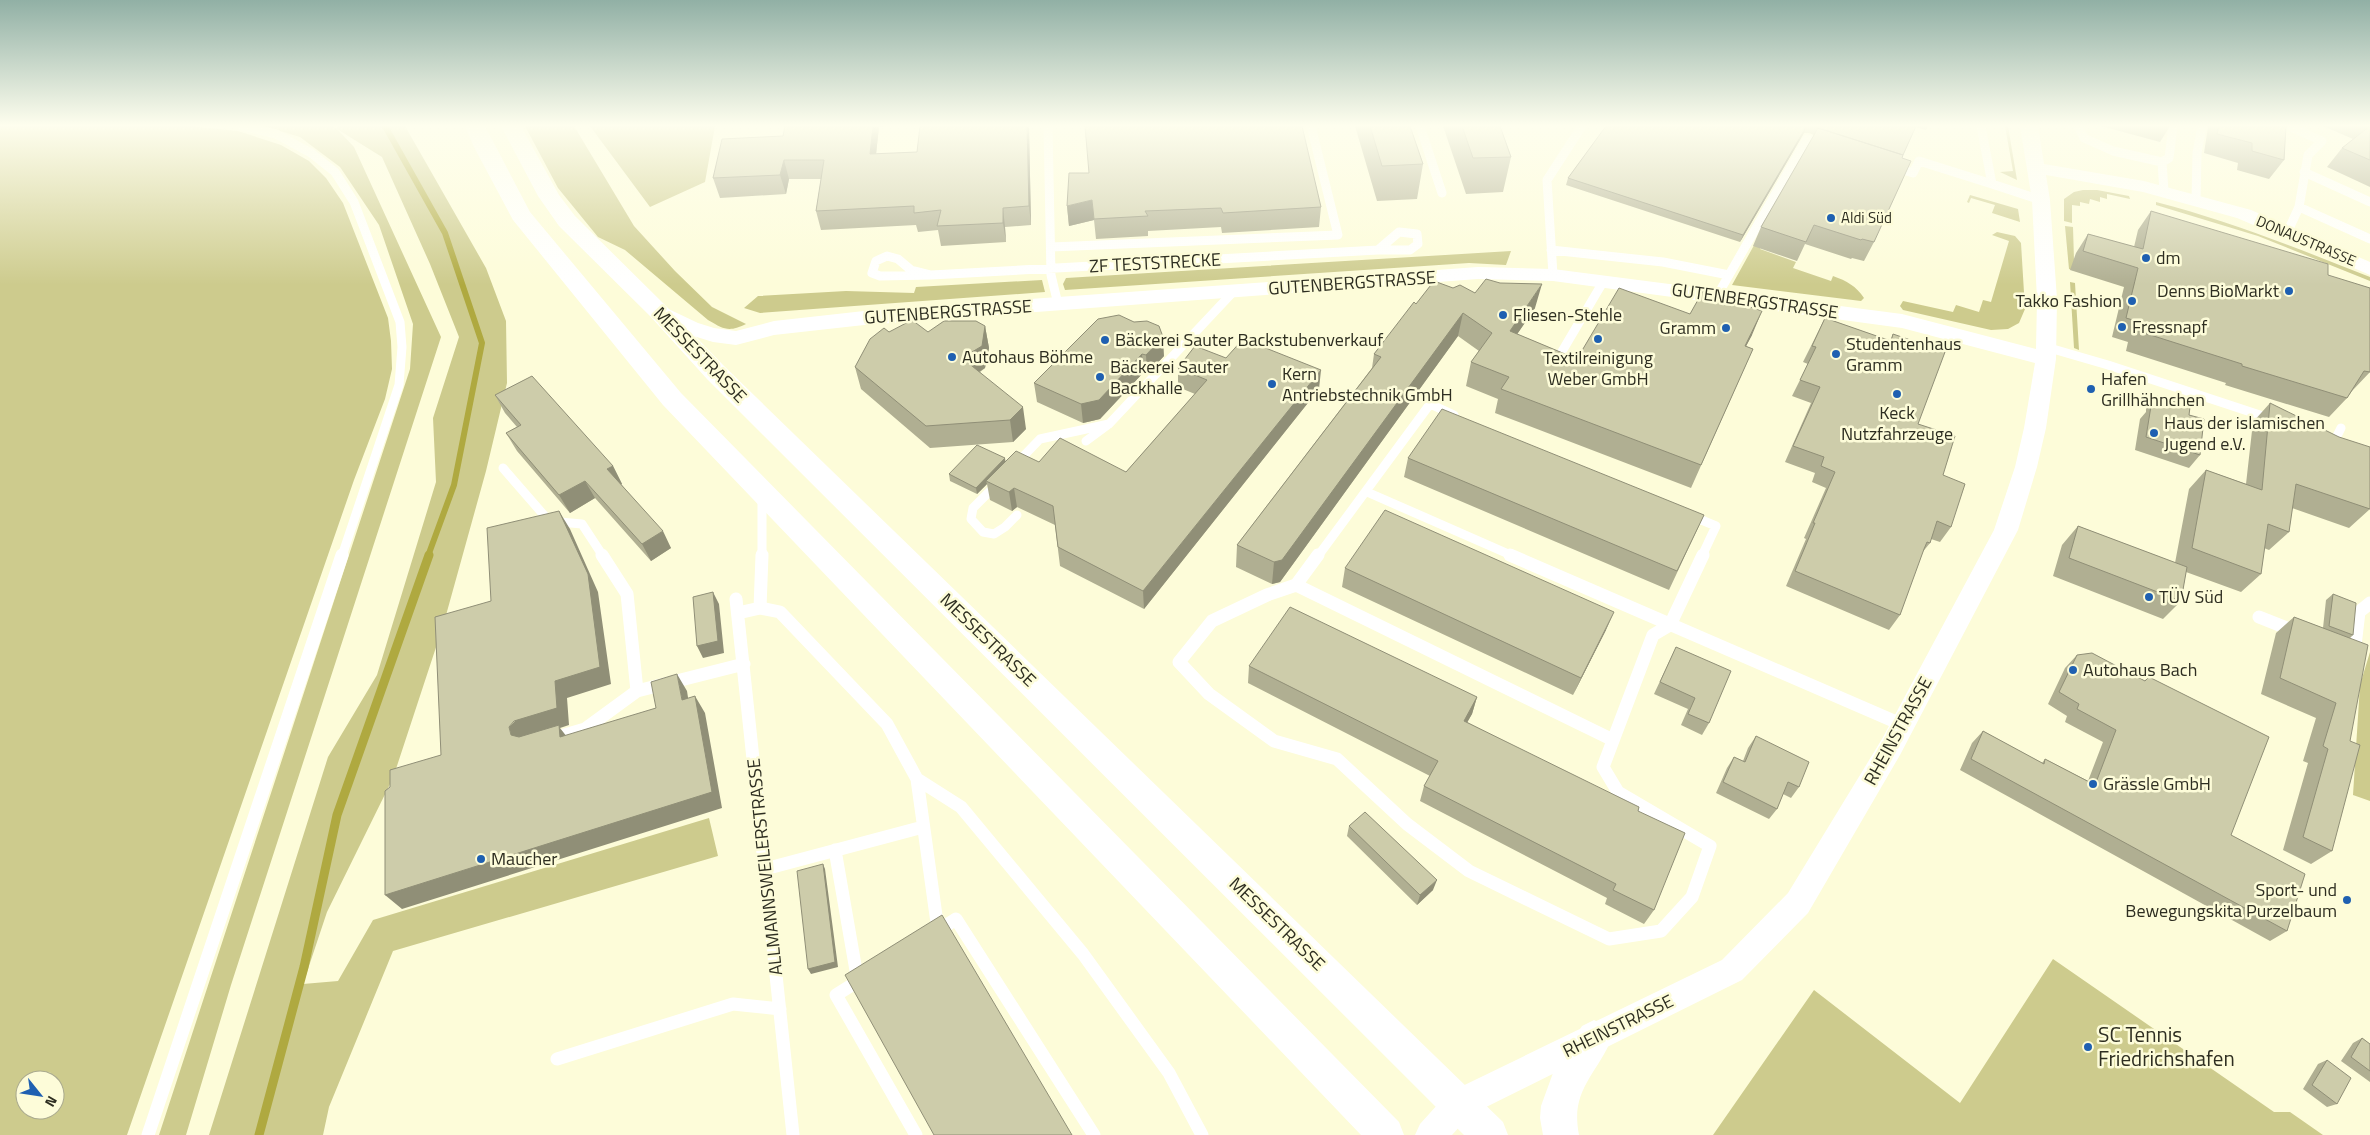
<svg xmlns="http://www.w3.org/2000/svg" width="2370" height="1135" viewBox="0 0 2370 1135" font-family="'Titillium Web',sans-serif">
<style>
.green{fill:#cdcb8d;fill-rule:evenodd}
.lines{fill:none;stroke-linecap:round;stroke-linejoin:round}
.stream-far1{stroke:#afa940;stroke-width:6}
.stream{stroke:#afa940;stroke-width:9}
.service-far1{stroke:#fff;stroke-width:9}
.service{stroke:#fff;stroke-width:13}
.minor{fill:#fff;fill-rule:evenodd}
.tertiary{fill:#fff;fill-rule:evenodd}
.wall{fill:#b0af92}
.shaded-wall{fill:#908f77}
.building{fill:#cdccaa;stroke:#908f77}
.poi-dot{fill:#1f60b1;stroke:#fdfcd9;stroke-width:2}
.labels{text-anchor:middle;stroke-width:5;stroke-linejoin:round;paint-order:stroke}
.far-poi-label{font-size:15px;fill:#2e2e21;stroke:#fdfcd9;text-anchor:start}
.far-street-label{font-size:15px;fill:#2e2e21;stroke:#fdfcd9}
.poi-label{font-size:18px;fill:#2e2e21;stroke:#fdfcd9;text-anchor:start}
.street-label{font-size:18px;fill:#2e2e21;stroke:#fdfcd9}
.near-poi-label{font-size:21px;fill:#2e2e21;stroke:#fdfcd9;text-anchor:start}
</style>
<rect width="100%" height="100%" fill="#fdfcd9"/>
<!-- green -->
<path class="green" d="M0,126h188l50,5 43,14 28,16 17,17 17,25 45,115 3,23 1,28 -7,30 -31,81 -227,655h-127zM25,1080h30v30h-30z
M264,126h69l4,3v-3h68l81,142 20,53 1,62 -21,88 -43,155 -50,152 -66,134 -24,72 35,-3 35,-61 336,-102 9,38 -325,95 -64,156 -6,28h-114l119,-378 49,-82 59,-193 -3,-64 26,-81 -29,-73 -48,-107 -45,-28 17,18 87,190 -210,648 -45,150h-27l251,-766 3,-45 -34,-99 -39,-58 -40,-30z
M525,126h49l60,100 41,45 37,36 34,17c-17,8 -21,6 -38,-4l-83,-70 -27,-13 -40,-49z
M590,126h125l-10,56 -55,25z
M2005,126h3l9,54 -17,-8 13,-1z
M1809,146l4,5 -53,98 36,13 -3,6 38,13 2,-5c14,5 23,10 31,22l-3,3 -129,-16z
M2083,190h14l32,6 1,3 -23,-5v5l-7,-2v5l-10,-3 -1,5 -9,-2v4l-8,-1v18l-8,-2v-22l10,-7z
M1970,195l48,14 2,13 -28,-9 3,-8 -24,-7 -2,5 -2,-1z
M2156,202c74,19 143,47 214,75v4l-112,-45 -102,-31z
M2065,226l8,1 1,33 11,14 -16,-5z
M1997,232l18,4 6,7 4,66 -6,14 -11,6 -17,1 -88,-20 -3,-4 3,-5 50,11 3,-7 23,7 4,-12 8,2 18,-61 -17,-6z
M1511,251l-5,14 -37,-2 -404,27 -2,-6 3,-6z
M1042,280l3,12 -285,21 -16,-5 14,-12 88,-5 68,2 2,-6z
M2070,282l5,1 4,67 -5,-2z
M2370,652v149l-17,-6 7,-110z
M2053,959l221,153h16l33,23h-610l101,-145 146,113z"/>
<g class="lines">
<!-- stream-far1 -->
<path class="stream-far1" d="M385,126l60,107 37,110 -28,142 -26,71"/>
<!-- stream -->
<path class="stream" d="M259,1135l45,-168 33,-152 92,-260"/>
<!-- service-far1 -->
<path class="service-far1" d="M242,126l34,8 35,19 24,19 19,30 46,120 2,25 -3,38 -57,171
M1048,126l3,149 7,29
M1420,126l22,67
M1981,126l11,58 49,16
M2078,126l6,12 29,13 49,11 7,-4 4,-32
M2162,162l2,30
M1891,166l22,7 6,-12 73,23
M2304,172l66,30
M2196,201l1,-48 5,-27
M2299,207l71,32
M1399,232l18,2 1,10 -8,6h-32z
M2287,233l12,-26 9,-52 14,-14 -29,-13 1,-2
M1051,247l287,-12 -27,-109
M1551,250l112,12 66,13
M887,256l11,3 13,11 20,5 -51,1 -8,-3 4,-12z
M931,275l447,-25
M1553,275l-6,-95 35,-54
M1717,296l90,-157 19,6
M2046,347l62,18 164,54
M1554,365l49,-83
M2325,437l10,3 6,-12
M1086,441l23,-17 125,-133
M1014,466l26,-27 69,-15
M503,468l46,53 33,3 21,32
M998,483l-25,25 -2,11 12,13 11,2 11,-7 12,-12
M1367,492l146,64
M762,494v62
M1687,514l29,12 -14,30
M1318,556l112,-152 24,11"/>
<!-- service -->
<path class="service" d="M602,555l25,39 10,97
M1510,555l393,170
M1296,585l22,-30
M736,599l57,536
M760,608l2,-53
M738,613l22,-5 20,4 107,112 30,55 44,28 122,147 86,119 33,62
M2259,617l38,15
M2354,654l5,-42 11,-9
M551,739l34,-10 52,-38 107,-27
M1613,740l-317,-155 -29,10 -55,26 -33,41 30,32 65,47 63,18 70,65 62,47 140,68 52,-8 31,-34 18,-51 -92,-54 -15,-25 50,-132 17,-10 33,-70
M917,779l21,151
M835,850l23,132
M765,869l158,-42
M936,932l20,-13 138,216
M863,978l-27,17 80,140
M557,1059l176,-55 47,5
M148,1135l194,-580"/>
<!-- minor -->
<path class="minor" d="M2020,126h18l6,38 100,17 107,29 119,52v13l-133,-57 -94,-26 -97,-17 4,25 7,99 -1,60 -10,69 -9,39 -19,63 -118,225 -92,158 -66,67 -272,135 -18,20h-37l5,-11 28,-31 274,-133 66,-67 94,-154 112,-209 21,-63 9,-39 11,-65 -133,-35 -349,-47 -75,-2 -614,46 -90,10 -38,10 -23,-3 -29,-9 -33,-17 -3,-5 3,-5 7,-2 40,19 16,5 22,3 38,-10 90,-10 614,-44 75,2 349,45 134,35 1,-50 -5,-99z"/>
<!-- tertiary -->
<path class="tertiary" d="M465,126h20l45,86 151,181 718,729 5,13h-43l-698,-730 -150,-185 -39,-73z
M501,126h20l38,69 16,21 91,90 59,61 778,755 5,13h-44l-757,-756 -57,-63 -91,-90 -21,-30z
M1594,1020l12,6 6,12c-16,38 -42,52 -33,97h-36l-3,-17 1,-12 12,-33 29,-47z"/>
</g>
<!-- wall -->
<path class="wall" d="M785,126h99l-5,1 -3,27 41,-2 3,-26h109l2,99 -26,2 1,15 -65,4 -3,-16 -20,2 -2,-7 -95,5 -5,-19 5,-32h-32l-3,15 -66,4 -7,-20 70,-42z
M1355,126h55l13,38 -6,35 -40,2z
M1443,126h57l11,31 -8,35 -37,2z
M1606,126h322l-2,4 -10,-3 -13,28 -29,87 -10,19 -12,-3 -1,1 -46,-15 -8,17 -44,-15 8,-19 53,-92 -5,-2h-5l-64,109 -174,-57 2,-7z
M2101,126h69l-10,16z
M2208,126h78l-2,34 -15,19 -32,-9 1,-7 -34,-10 4,-26z
M2323,126h47v61l-43,-20 15,-19 11,-9z
M1067,206l254,1 -2,20 -97,6 -1,-6 -73,4v5l-52,3 -2,-19 -25,6z
M2151,211l177,64 42,97 -18,19 -5,7 -18,19 -104,-32 1,-2 -100,-32 2,-9 -16,-5 12,-50 -54,-17 6,-17 12,-19 46,13 4,-17z
M1453,288l82,20 -18,26 60,25 113,-45 62,21 -6,11 7,3 -62,139 -196,-75 3,-14 -32,-13 5,-24 8,-11 -21,-15 -178,246 -8,2 -36,-17 1,-22 135,-177 2,-14 42,-50z
M1825,318l65,23 3,-7 25,90 25,51 8,52 -11,15 -9,-3 -1,4 -9,11 -21,61 -11,15 -103,-44 20,-47 -2,-1 22,-50 -14,-6 3,-9 -30,-11 26,-59 -19,-7 16,-32 -5,-2z
M1098,319l66,37 -17,18 -4,-1 -43,46 -17,4 -46,-21 -3,-19z
M985,326l4,22 -4,20 -5,4 46,57 -13,13 -83,6 -69,-59 -6,-22 34,-35h39z
M1226,358l93,31 -175,220 -84,-43 -5,-41 -38,-18 -5,4 -22,-11 -3,-16 -10,10 -27,-13 -1,-7 57,-12h33l87,10 69,-78 -17,-7v-19z
M495,395l118,71 9,18h-1l50,64 -20,13 -56,-63 -25,15 -53,-62 -11,-18 11,-6 -12,-14z
M2157,396l32,19 11,40 -11,13 -54,-18 5,-31 6,-7v-3z
M2270,403l100,106 -21,19 -57,-20 -3,24 -20,18 -5,-2 -3,26 -20,18 -55,-20 -5,29 -18,18 -110,-43 9,-31 16,-19 97,37 14,-74 17,-19 40,14 7,-62z
M1408,458l296,57 -35,75 -265,-113z
M1345,568l261,62 -33,65 -231,-108z
M2333,594l20,41 -3,3v103l-18,110 -21,13 -28,-14 25,-87 -5,-2 13,-43 -55,-24 15,-61 18,-16 29,11 3,-28z
M1676,647l33,76 -7,12 -21,-10 7,-16 -34,-15z
M2077,655l67,26 5,-4 82,158 56,96 -17,10 -310,-171 12,-27 11,-12 59,32 3,-4 43,22 15,-39 -38,-20 2,-6 -19,-12 17,-36z
M1249,666l228,31 -5,17 -5,8 171,89 16,99 -10,14 -39,-20 2,-6 -187,-97 4,-15 6,-10 -182,-93z
M1756,736l43,51 -8,11 -8,-4 -6,15 -8,10 -53,-26 11,-25 7,-11 9,4 5,-13z
M1349,826l84,64 -16,15 -70,-69z
M2362,1038l8,6v38l-29,-21 12,-18z
M2327,1060l10,44 -10,3 -24,-18 15,-25z"/>
<!-- shaded-wall -->
<path class="shaded-wall" d="M873,126h6l-5,48 -4,-20z
M1027,126h2l2,99 -2,-19z
M1806,127l-2,6 -64,109 3,-7z
M784,160l5,19 -3,15 -6,-19z
M1092,200l2,20 -25,6 -2,-20z
M1003,208l2,19 1,15 -3,-19z
M1542,284l-7,24 -32,47 7,-24z
M1762,311l-10,24 -18,34 11,-23z
M1463,313l-5,23 -178,246 -8,2 2,-22z
M985,326l4,22 -4,20 -19,12 -4,-22z
M1163,337l1,19 -17,18 -1,-19z
M1142,354l1,19 -43,46 -17,4 -2,-19z
M1321,370l-2,19 -175,220 -1,-18z
M1023,407l3,22 -13,13 -3,-22z
M1005,458l1,7 -20,16 1,3 -10,10 -1,-6z
M613,466l9,18 -6,3 -9,-18z
M585,481l10,17 -25,15 -11,-18z
M1014,488l3,19 -5,4 -3,-19z
M559,511l11,18 28,63 13,92 -44,14 2,27 -9,3 11,14 -49,2 -11,-9 -2,-8 46,-46z
M663,531l8,17 -20,13 -9,-17z
M713,592l6,12 5,49 -21,5 -6,-12z
M1614,612l-8,18 -33,65 8,-17z
M677,674l10,17 4,26 -9,-17z
M695,696l10,17 17,95 -320,101 -17,-14z
M1477,697l-5,17 -13,23 5,-16z
M823,864l2,5 13,98 -27,7 -3,-5z
M1437,880l-4,10 -16,15 3,-10z"/>
<!-- building -->
<path class="building" d="M785,126h88l-3,28 47,-2 3,-26h107l2,80 -26,2v15l-66,3 4,-16 -27,3v-7l-98,5 8,-51h-40l-4,15 -67,3 9,-39 61,-3z
M1085,126h217l19,81 -98,6 -2,-5 -76,3 3,5 -54,3 -2,-19 -25,6 2,-33h20z
M1370,126h40l13,38 -41,2z
M1462,126h38l11,31 -38,1z
M1606,126h310l-13,29 -91,-29 -6,1 -63,108 -175,-57z
M2219,126h67l-2,34 -32,-9v-8l-35,-9z
M2370,126v34l-28,-12z
M1818,128l85,27 -1,3 9,3 -37,81 -12,-3 -1,1 -47,-15 -8,17 -45,-15z
M2151,211l177,53v11l42,13v84l-6,-1 -17,27 -105,-32v-2l-101,-32 2,-9 -17,-5 12,-50 -55,-17 5,-17 55,15z
M1486,279l14,4 42,1 -32,47 67,28 42,-71 71,26 13,-23 59,20 -17,35 8,3 -52,116 -200,-76 8,-12 -38,-15 21,-29 -29,-20 -181,247 -8,2 -37,-17 144,-188 -7,-3 40,-52 2,2 18,-23 19,7 7,-3 15,8z
M1119,315l15,7 13,-1 12,5 4,11 -17,18 -4,-1 -43,46 -18,4 -47,-21 64,-64z
M1825,318l66,23 2,-7 52,18 -27,72 37,12 -12,39 22,9 -14,43 -14,-6 -7,22 -3,-1 -3,7 -24,66 -105,-44 20,-48h-2l22,-51 -14,-6 3,-9 -31,-11 27,-59 -20,-7 16,-33 -4,-1z
M912,320l16,12 16,-11h32l9,5 -3,20 -20,12 61,49 -13,13 -84,6 -71,-59 15,-28 14,-11 5,4z
M1243,339l78,31 -178,221 -85,-44 -5,-41 -39,-18 -5,4 -23,-11 30,-30 23,11 21,-24 66,34 81,-92 -29,-12 17,-22 31,12z
M532,376l81,90 -6,3 56,62 -21,13 -57,-63 -26,14 -53,-62 15,-8 -26,-30z
M2157,396l33,11 -1,8 15,4 -4,36 -54,-18 5,-31 4,1z
M2270,403l69,34 31,10v62l-74,-25 -7,48 -21,-8 -7,50 -69,-26 14,-78 56,20z
M1442,409l262,106 -27,56 -269,-113z
M977,445l28,13 -29,30 -27,-14z
M1385,510l229,102 -33,66 -236,-110z
M559,511l29,63 12,93 -45,14 2,27 -43,13 -5,6 2,8 8,2 40,-12 1,12 96,-29 -5,-26 26,-8 5,26 13,-4 17,96 -327,103v-104l5,-4v-17l51,-15 -6,-138 56,-16 -4,-73z
M2078,526l109,41 -6,34 -112,-43z
M713,592l5,49 -21,5 -4,-49z
M2333,594l23,9 -3,32 -24,-9z
M1290,607l187,90 -13,24 175,86 -1,4 47,22 -31,77 -41,-20 3,-6 -192,-98 14,-25 -189,-95z
M2294,617l74,28 -18,96 10,4 -28,106 -29,-14 25,-88 -5,-3 13,-43 -56,-25z
M1676,647l55,24 -22,52 -21,-9 7,-16 -35,-16z
M2092,653l53,28 4,-4 120,60 -38,98 74,39 -18,57 -316,-172 12,-28 61,33 1,-5 50,26 21,-55 -39,-21 2,-5 -20,-12 18,-37z
M1756,736l53,26 -10,25 -11,-5 -11,27 -54,-27 11,-25 11,5z
M1365,812l72,68 -17,15 -71,-69z
M823,864l12,98 -27,7 -11,-98z
M942,915l130,220h-138l-89,-160z
M2362,1038l8,6v27l-19,-14z
M2327,1060l24,18 -14,26 -25,-19z"/>
<!-- sky -->
<linearGradient id="sky" x2="0" y2="1"><stop stop-color="#91b0a5"/><stop offset="0.44" stop-color="#fefeee"/><stop offset="1" stop-color="#fefeee" stop-opacity="0"/></linearGradient>
<rect width="2370" height="285" fill="url(#sky)"/>
<!-- markers -->
<g class="poi-dot">
<circle cx="1831" cy="218" r="5"/>
<circle cx="2146" cy="258" r="5"/>
<circle cx="2289" cy="291" r="5"/>
<circle cx="2132" cy="301" r="5"/>
<circle cx="1503" cy="315" r="5"/>
<circle cx="2122" cy="327" r="5"/>
<circle cx="1726" cy="328" r="5"/>
<circle cx="1598" cy="339" r="5"/>
<circle cx="1105" cy="340" r="5"/>
<circle cx="1836" cy="354" r="5"/>
<circle cx="952" cy="357" r="5"/>
<circle cx="1100" cy="377" r="5"/>
<circle cx="1272" cy="384" r="5"/>
<circle cx="2091" cy="389" r="5"/>
<circle cx="1897" cy="394" r="5"/>
<circle cx="2154" cy="433" r="5"/>
<circle cx="2149" cy="597" r="5"/>
<circle cx="2073" cy="670" r="5"/>
<circle cx="2093" cy="784" r="5"/>
<circle cx="481" cy="859" r="5"/>
<circle cx="2347" cy="900" r="5"/>
<circle cx="2088" cy="1047" r="5"/>
</g>
<g class="labels">
<!-- far-poi labels -->
<g class="far-poi-label">
<text x="1841" y="223">Aldi Süd</text>
</g>
<!-- far-street labels -->
<g class="far-street-label">
<text transform="translate(2306 241) rotate(23)" y="5">DONAUSTRASSE</text>
</g>
<!-- poi labels -->
<g class="poi-label">
<text x="2156" y="264">dm</text>
<text x="2279" y="297" text-anchor="end">Denns BioMarkt</text>
<text x="2122" y="307" text-anchor="end">Takko Fashion</text>
<text x="1513" y="321">Fliesen-Stehle</text>
<text x="2132" y="333">Fressnapf</text>
<text x="1716" y="334" text-anchor="end">Gramm</text>
<text x="1115" y="346">Bäckerei Sauter Backstubenverkauf</text>
<text x="1846" y="350">Studentenhaus<tspan x="1846" dy="21">Gramm</tspan></text>
<text x="962" y="363">Autohaus Böhme</text>
<text x="1598" y="364" text-anchor="middle">Textilreinigung<tspan x="1598" dy="21">Weber GmbH</tspan></text>
<text x="1110" y="373">Bäckerei Sauter<tspan x="1110" dy="21">Backhalle</tspan></text>
<text x="1282" y="380">Kern<tspan x="1282" dy="21">Antriebstechnik GmbH</tspan></text>
<text x="2101" y="385">Hafen<tspan x="2101" dy="21">Grillhähnchen</tspan></text>
<text x="1897" y="419" text-anchor="middle">Keck<tspan x="1897" dy="21">Nutzfahrzeuge</tspan></text>
<text x="2164" y="429">Haus der islamischen<tspan x="2164" dy="21">Jugend e.V.</tspan></text>
<text x="2159" y="603">TÜV Süd</text>
<text x="2083" y="676">Autohaus Bach</text>
<text x="2103" y="790">Grässle GmbH</text>
<text x="491" y="865">Maucher</text>
<text x="2337" y="896" text-anchor="end">Sport- und<tspan x="2337" dy="21">Bewegungskita Purzelbaum</tspan></text>
</g>
<!-- street labels -->
<g class="street-label">
<text transform="translate(1155 263) rotate(-3)" y="6">ZF TESTSTRECKE</text>
<text transform="translate(1352 283) rotate(-4)" y="6">GUTENBERGSTRASSE</text>
<text transform="translate(1755 301) rotate(8)" y="6">GUTENBERGSTRASSE</text>
<text transform="translate(948 312) rotate(-4)" y="6">GUTENBERGSTRASSE</text>
<text transform="translate(700 355) rotate(46)" y="6">MESSESTRASSE</text>
<text transform="translate(988 640) rotate(44)" y="6">MESSESTRASSE</text>
<text transform="translate(1898 731) rotate(-61)" y="6">RHEINSTRASSE</text>
<text transform="translate(765 867) rotate(-96)" y="6">ALLMANNSWEILERSTRASSE</text>
<text transform="translate(1277 924) rotate(44)" y="6">MESSESTRASSE</text>
<text transform="translate(1618 1026) rotate(-26)" y="6">RHEINSTRASSE</text>
</g>
<!-- near-poi labels -->
<g class="near-poi-label">
<text x="2098" y="1042">SC Tennis<tspan x="2098" dy="24">Friedrichshafen</tspan></text>
</g>
</g>
<!-- north arrow -->
<g transform="translate(40 1095) rotate(120)"><circle r="24" fill="#fdfcd9" stroke="#aaaa8f"/>
<path d="M0-4L9 19L0 12L-9 19Z" fill="#1f60b1"/>
<text y="-8" font-size="14" font-weight="bold" text-anchor="middle" fill="#2e2e21">N</text>
</g>
</svg>
